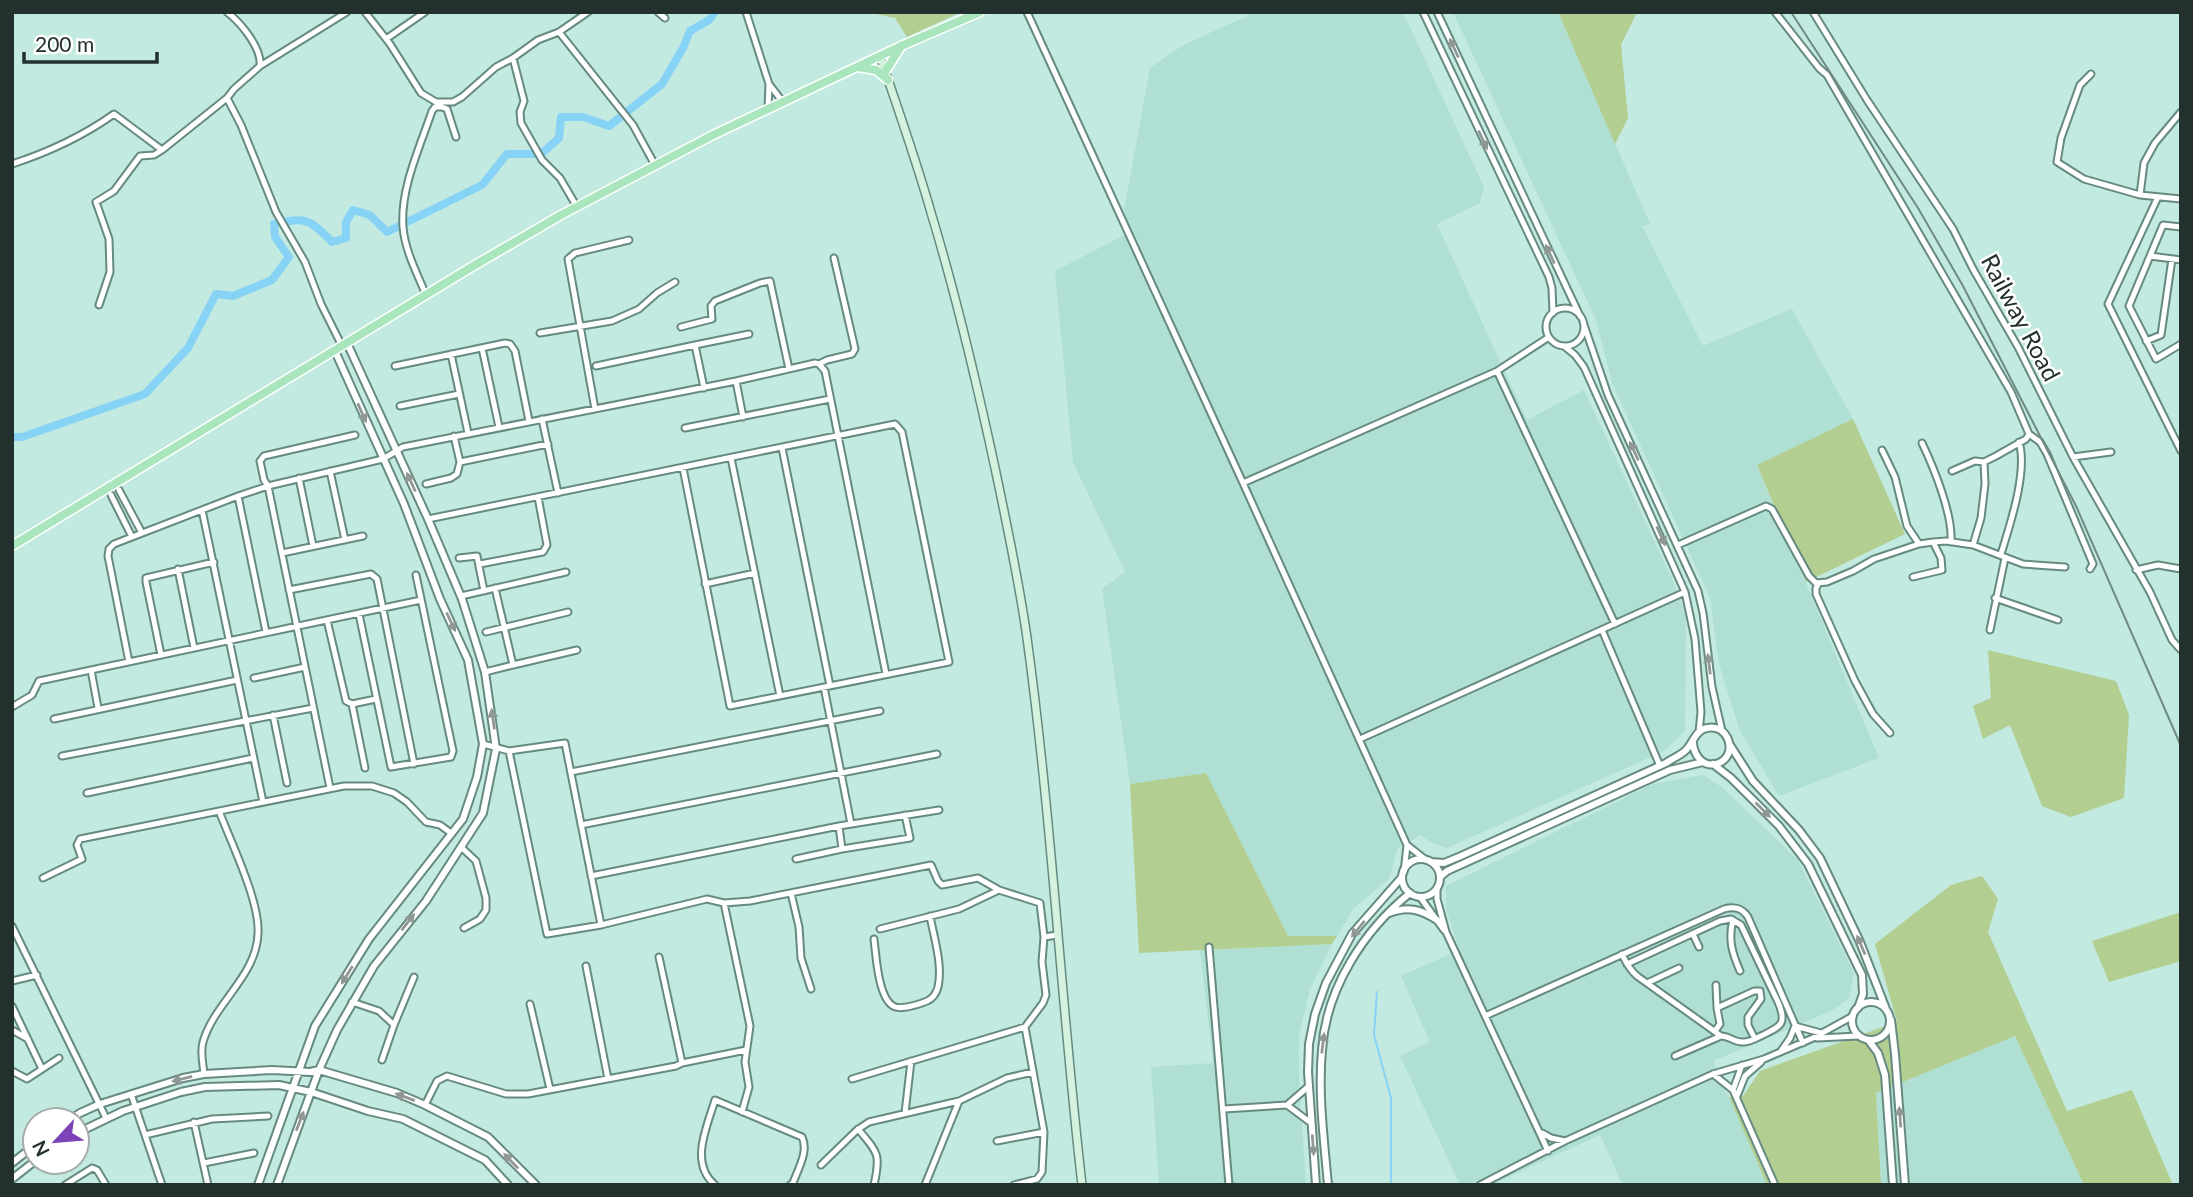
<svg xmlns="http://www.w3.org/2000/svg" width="2193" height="1197" viewBox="0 0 2193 1197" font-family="Lato,sans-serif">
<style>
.built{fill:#b0dfd4}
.green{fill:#b2ce91}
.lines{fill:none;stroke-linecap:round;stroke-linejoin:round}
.stream{stroke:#87d3f5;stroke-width:2}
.river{stroke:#87d3f5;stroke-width:8}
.minor-casing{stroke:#668a81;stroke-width:9}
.tertiary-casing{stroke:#668a81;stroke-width:10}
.secondary-casing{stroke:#668a81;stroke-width:10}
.primary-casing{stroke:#fff;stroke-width:11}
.minor{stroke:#fff;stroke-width:5}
.tertiary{stroke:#fff;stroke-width:6}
.secondary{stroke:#d4f2de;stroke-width:7}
.primary{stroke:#a9e5bd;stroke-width:8}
.tram{stroke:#6f8a83;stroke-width:2}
.oneway{fill:#909896}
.labels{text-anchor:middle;stroke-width:5;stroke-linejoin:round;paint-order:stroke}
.street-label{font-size:24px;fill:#22312d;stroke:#fff}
</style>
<rect width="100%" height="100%" fill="#c3eae0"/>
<!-- built -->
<path class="built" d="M1256,12h147l81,175 -4,16 -43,21 90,196 57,-30 88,189 14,36 -1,116 -21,20 -217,97 -15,-5 -12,-8 -22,13 -9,31 -35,29 -17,28h-49l-82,-163 -76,11 -28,-195 23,-17 -52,-110 -18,-191 77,-40 -9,-15 27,-148 33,-23z
M1453,12h105l92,212 -8,2 61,120 89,-37 61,110 -96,47 122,292 -100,38 -40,-67 -20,-65 -9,-66 -98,-215 -16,-63z
M1703,775l20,13 75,72 56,113 -5,25 -16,12 -120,51 54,124h-144l-23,-50 -109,50h-31l-60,-129 30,-14 -29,-66 58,-26 -13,-41v-23l207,-102z
M1332,944l-22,45 -11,47v42l7,107h-147l-8,-118 62,-4 -13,-113z
M2015,1036l69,149h-203l-5,-92z"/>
<!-- green -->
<path class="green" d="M866,12h95l-54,25 -12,-19z
M1558,12h79l-16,33 7,73 -13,26z
M1853,419l52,115 -99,48 -49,-117z
M1988,650l128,31 13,34 -5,83 -53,19 -29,-11 -32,-81 -27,14 -10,-33 18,-8z
M1206,773l82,163h49l-5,8 -193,9 -9,-169z
M1982,876l16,23 -10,33 79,179 65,-21 41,95h-89l-69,-149 -139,57 5,92h-114l-38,-88 14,-1 17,-25 137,-49 -22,-78 76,-59z
M2181,912v49l-72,21 -17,-41z"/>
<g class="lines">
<!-- stream -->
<path class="stream" d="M1377,992l-3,43 17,63v87"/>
<!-- river -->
<path class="river" d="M12,437h10l123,-43 43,-46 28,-54 17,2 39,-16 17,-23 -14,-20 -1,-13c31,-7 35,-6 58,18l14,-4v-16l7,-12 17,5 17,17 95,-47 25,-31h34l18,-16 2,-21h22l26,9 53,-42 21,-36 7,-17 19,-11 6,-8"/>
<!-- minor casing -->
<g class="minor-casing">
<path id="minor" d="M365,12l25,32 31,49 15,9h17l9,-5 34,-30 17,-9 25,-18 21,-8 29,-20
M658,12l7,6
M746,12l23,72 -1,24
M1027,12l216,471 164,362 19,15
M1423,12l126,265 3,11 1,25
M1437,12l143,304
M1775,12l44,56 8,7 184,317 18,42 11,8 7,12 46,110 -3,5
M1813,12l54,88 86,129 20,40 45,78 55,110 77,135 22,48 9,10
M559,32l74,93 22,40
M386,39l39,-27
M513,58l11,43 -4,11 1,11 21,37 18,18 17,29
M260,66l87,-54
M2091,74l-11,11 -19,53 -4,24 27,17 56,16 41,4
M769,84l13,17
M227,98l14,27 35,87 29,50 16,42 21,42
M12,164c37,-12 71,-28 102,-50l48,36
M2140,195l4,-32 11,-20 26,-31
M2158,197l-50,107 73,147
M2181,227l-18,-2 -34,81 27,53 25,-15
M2150,256l31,4
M426,295c-9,-22 -21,-44 -23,-68 -3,-38 17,-80 29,-116l3,-4h7l5,2 9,28
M99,305l11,-33 -1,-33 -13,-37 18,-11 26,-35 14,-1 8,-5 65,-52 7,-9 26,-23c2,-18 -19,-43 -33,-54
M1546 327a19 19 0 1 1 38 0a19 19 0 1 1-38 0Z
M1583,322l25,73 90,196 5,22 9,74 10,44
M681,327l31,-8 -1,-13 4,-5 45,-18 10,-2 19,88
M540,333l72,-12 27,-12 18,-16 18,-11
M2146,341l15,-6 11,-76
M695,345l54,-11
M1564,346l11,9 9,12 101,225 10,47 6,73 -2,20
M482,348l17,79
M451,354l17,79
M819,364l8,-4 25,-6 3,-5 -21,-91
M395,366l110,-23 5,1 5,7 14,70
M596,366l99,-21 9,43
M1497,371l118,253
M736,381l7,36
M400,406l59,-12
M595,409l-27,-150 7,-6 54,-13
M542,419l16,74
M685,428l145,-29
M1922,443c12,25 31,72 29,99
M782,448l48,238
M1882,450l13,27 12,49 12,18
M2073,457l38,-5
M731,458l49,238
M460,462l88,-18
M330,471l15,69
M1952,471l23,-10 9,1 12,-6 30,-17 3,-5
M299,478l14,68
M1243,483l254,-112 52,-34
M426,484l25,-6 6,-4 3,-12 -6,-26
M119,490l23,43
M111,495l21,42
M238,496l28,136
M202,510l61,292
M428,519l467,-95 7,8 47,230 -219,44 -47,-238
M1678,545l88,-39 6,3 37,67 7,7 11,-1 26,-11 21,-12 45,-15 14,-2 13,-1 27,4 50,19 42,3
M1973,545l8,-27 4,-34 -1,-22
M282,553l81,-17
M2001,554c9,-29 27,-83 18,-112
M459,558l18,-2 7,35
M480,564l63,-12 4,-7 -9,-48
M178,569l16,79
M2136,570l22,-5 23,4
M1913,577l29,-7 -1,-12 -8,-16
M1819,583l-3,5v6l39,87 18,33 17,19
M705,584l50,-11
M289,590l82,-16 6,5 37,185
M461,596l105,-24
M1995,598l63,22
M359,614l32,153 60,-10 2,-6 -37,-176
M327,620l19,81 6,3 24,-5
M1602,630l58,136
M1990,630l15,-72
M486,632l82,-20
M161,655l-15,-73v-4l68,-16
M129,662l-21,-106 1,-7 5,-5 124,-48 30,-10 115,-27 20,-12 333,-66 79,-18 4,1 6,7 61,303
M513,665l64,-15
M91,670l7,38
M485,672l28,-7 -18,-77
M254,678l51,-11
M824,687l27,137
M352,704l13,64
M12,707l20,-12 7,-14 382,-81
M273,715l14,68
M54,719l183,-39
M1360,739l325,-147
M483,744l26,7 56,-8 36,182
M509,751l38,183 54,-9 106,-26 17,4 26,-2 181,-36 7,16 4,4 36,-7 21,12 41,13 4,34
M62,756l251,-48
M571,772l309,-61
M330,788l-62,-302 -4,-6 -4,-19 4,-5 91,-21
M87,793l166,-35
M581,825l356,-71
M461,847l15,14 10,37v12l-6,9 -16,9
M842,849l68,-11 -5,-23
M796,859l46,-10 -3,-23
M1404,872l3,-27
M591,876l248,-50 100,-16
M43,878l39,-19 -5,-14 3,-6 264,-53h28l22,7 13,9 19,20 14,3 11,8
M1437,890v9l9,33 102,219
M791,893l8,34 2,31 10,31
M1420,897l24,33
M724,903l26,123 -5,36 4,25 -7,25
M1733,920c-5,19 -1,33 7,51
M12,926l94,192
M880,929l79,-20 40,-19
M1693,934l6,13
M874,939c2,16 4,58 19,67 6,4 19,0 26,-2 10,-3 16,-6 19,-17 5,-22 -4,-49 -8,-71
M1209,947l20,238
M1622,954c4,9 8,16 15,22l84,60c8,0 13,6 21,6 7,1 14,-4 21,-7 19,-9 24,-12 15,-33l-37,-77 -10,-6 -11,2 -93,43
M586,966l22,113
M12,981l25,-6
M1647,983l32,-15
M1716,985l1,23 37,-17h6l1,8 -13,18v8l7,14
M352,1002l27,9 15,14 -12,35
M530,1004l20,85
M12,1006l30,63
M1485,1016l239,-107c11,-3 18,-1 24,8l55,126
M394,1025l20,-48
M12,1030l16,9
M1715,1031l5,-7 -3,-16
M1817,1038l42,-2
M1781,1051l9,-13 5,-12 26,7
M1675,1056l46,-20
M682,1063l64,-13
M12,1071l15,8 32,-21
M204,1074c-1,-11 -4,-22 -1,-32 11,-39 54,-66 55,-109 2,-31 -27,-91 -39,-122
M1713,1074l20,16 42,95
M852,1079l173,-52
M1733,1090l9,-25
M131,1094l31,91
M1737,1096l8,-20 16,-14
M425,1105l12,-24 10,-5 59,18h22l148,-28 6,-3 -23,-106
M1287,1105l24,18
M1224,1109l63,-4 22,-19
M905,1113l6,-52
M194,1122l14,63
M858,1129c20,24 23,25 16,56
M1542,1133l9,5 14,3
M145,1135l67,-16 56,-3
M997,1141l47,-9
M204,1163l50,-10
M821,1165l36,-35 12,-8 90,-21
M65,1185l27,-17 5,2 9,15
M715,1185c-26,-22 -8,-58 0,-85l87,37c7,14 -4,32 -9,46l-3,2
M925,1185l34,-84 48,-23 26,-6
M1014,1185l23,-6 5,-7 2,-40 -19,-105 18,-24 3,-8 -4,-33 2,-25 13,-2
M1480,1185l85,-44 148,-67 51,-15 49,-21 40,-22"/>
</g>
<!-- tertiary casing -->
<g class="tertiary-casing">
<path id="tertiary" d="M1730,745l23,36 46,49 21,28 40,84 26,67
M1713,764l18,14 48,48 29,38 54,111 1,19 -5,14
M1402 878a19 19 0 1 1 38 0a19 19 0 1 1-38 0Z
M1431,862l13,1 17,-7 205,-93c6,-4 13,-7 19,-12 8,-7 10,-21 22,-23 21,-5 32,26 12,35 -15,6 -25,-7 -26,-20
M1440,877l7,-6 223,-101 33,-8
M1389,913c19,-7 31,-4 48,7
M1852 1021a19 19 0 1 1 38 0a19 19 0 1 1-38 0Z
M1891,1020l4,34 10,131
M1869,1041l9,12 7,22 8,110
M70,1120l10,-7 20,-9 83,-26 21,-4 68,-4 38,2 9,-2 78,23 28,12 63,32 48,48
M77,1133l46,-22 58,-19 24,-5 74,-2 32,7 57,19 35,8 82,41 23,25
M12,1163l23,-18
M12,1179l23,-18
M258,1185l57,-159 54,-87 94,-120 14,-42 6,-33 -15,-84 -28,-61 -36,-95 -69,-153
M277,1185l42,-115 18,-40 37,-64 52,-65 57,-88 13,-64 -11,-77 -23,-73 -34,-80 -81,-176
M1316,1185l-8,-113 1,-28 6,-30 11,-31 26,-49 50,-57
M1328,1185c-4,-45 -10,-91 -6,-135 4,-61 41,-119 88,-157"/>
</g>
<!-- secondary casing -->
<g class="secondary-casing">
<path id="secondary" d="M880,56c18,53 37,106 52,160 25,83 45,168 63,252 12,57 24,113 32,170 25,182 34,365 55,547"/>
</g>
<!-- primary casing -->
<g class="primary-casing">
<path id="primary" d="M858,67l18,3 12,10
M885,72l15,-24
M12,546l463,-281 86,-50 152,-80 188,-89 79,-34"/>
</g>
<!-- minor -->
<use href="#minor" class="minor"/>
<!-- tertiary -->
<use href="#tertiary" class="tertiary"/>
<!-- secondary -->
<use href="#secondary" class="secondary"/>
<!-- primary -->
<use href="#primary" class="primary"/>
<!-- tram -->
<path class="tram" d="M1791,12l127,196 45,78 113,220 105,240"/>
</g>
<!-- one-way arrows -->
<defs><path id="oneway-solid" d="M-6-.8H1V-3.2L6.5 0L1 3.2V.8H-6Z" transform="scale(1.75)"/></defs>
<g class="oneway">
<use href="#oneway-solid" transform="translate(1454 48) rotate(-115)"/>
<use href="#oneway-solid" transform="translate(1483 140) rotate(65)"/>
<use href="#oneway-solid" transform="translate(1550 254) rotate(-115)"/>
<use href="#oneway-solid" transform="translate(362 413) rotate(66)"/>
<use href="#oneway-solid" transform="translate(1634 451) rotate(-115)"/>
<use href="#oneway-solid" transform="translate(411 482) rotate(-115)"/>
<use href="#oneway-solid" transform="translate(1661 536) rotate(66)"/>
<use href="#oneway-solid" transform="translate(451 622) rotate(65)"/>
<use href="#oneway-solid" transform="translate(1709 664) rotate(-97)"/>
<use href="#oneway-solid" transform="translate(493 719) rotate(-98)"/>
<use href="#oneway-solid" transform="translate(1763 810) rotate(45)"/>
<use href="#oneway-solid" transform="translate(408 922) rotate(-52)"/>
<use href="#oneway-solid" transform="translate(1358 929) rotate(129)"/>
<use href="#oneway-solid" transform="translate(1861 945) rotate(-113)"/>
<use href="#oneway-solid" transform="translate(347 975) rotate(122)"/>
<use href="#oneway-solid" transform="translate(1323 1043) rotate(-83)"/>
<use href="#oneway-solid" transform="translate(182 1079) rotate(166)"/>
<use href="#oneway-solid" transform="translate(405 1097) rotate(-160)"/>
<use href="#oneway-solid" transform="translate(1900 1117) rotate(-94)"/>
<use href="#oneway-solid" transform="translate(300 1121) rotate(-69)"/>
<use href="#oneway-solid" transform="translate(1313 1145) rotate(86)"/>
<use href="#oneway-solid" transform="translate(511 1161) rotate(-134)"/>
</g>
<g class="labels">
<!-- street labels -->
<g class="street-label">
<text transform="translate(2020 318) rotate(62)" y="8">Railway Road</text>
</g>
</g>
<!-- border -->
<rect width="2193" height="1197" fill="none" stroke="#22312d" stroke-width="28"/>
<!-- north arrow -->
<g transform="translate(56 1141) rotate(244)"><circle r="33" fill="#ffffff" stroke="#a7adab" stroke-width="2"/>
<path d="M0-5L12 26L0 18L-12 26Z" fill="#7c42b8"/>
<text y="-10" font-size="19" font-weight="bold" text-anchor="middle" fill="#22312d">N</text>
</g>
<!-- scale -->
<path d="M24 52v10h133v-10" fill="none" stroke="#22312d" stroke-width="3.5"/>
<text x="35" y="52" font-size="21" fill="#22312d" stroke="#ffffff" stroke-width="5" paint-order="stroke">200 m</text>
</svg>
